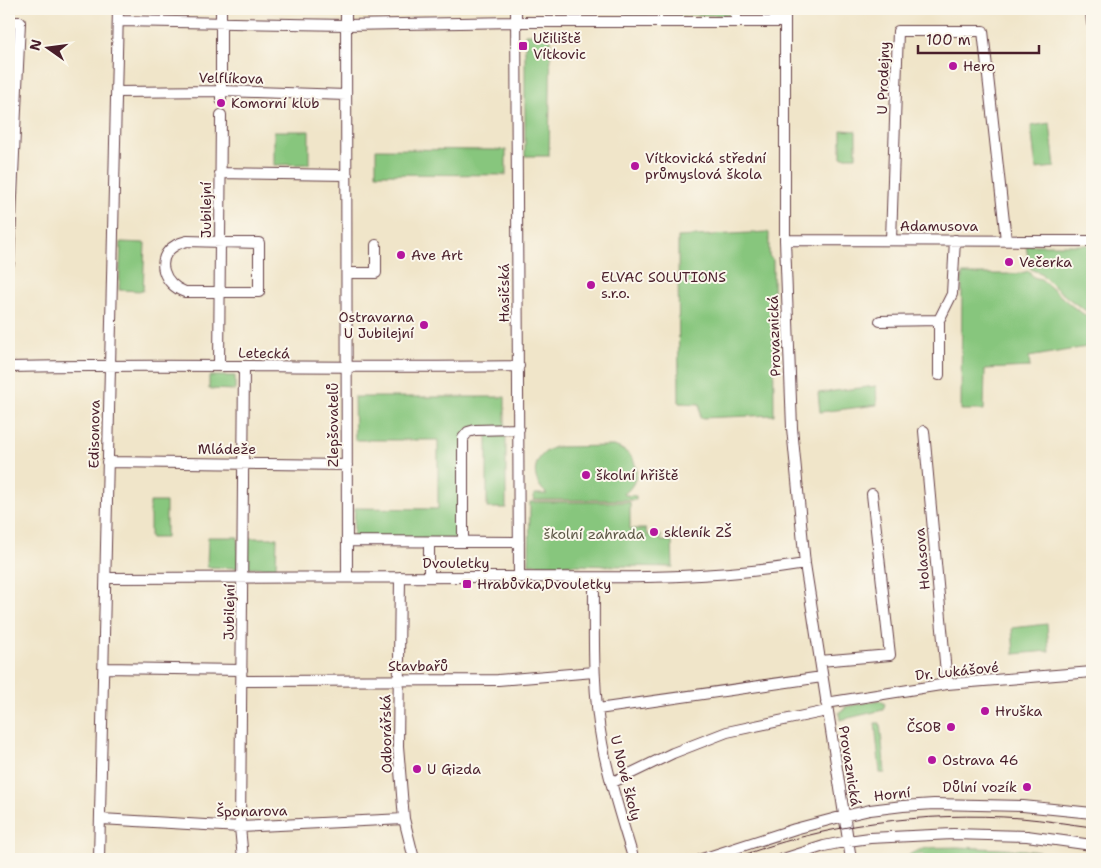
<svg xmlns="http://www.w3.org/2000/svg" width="1101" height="868" viewBox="0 0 1101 868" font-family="'Shantell Sans',sans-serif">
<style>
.green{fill:#87c67d;stroke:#687254}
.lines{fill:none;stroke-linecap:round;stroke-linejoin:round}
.minor-casing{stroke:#633d43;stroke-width:12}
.minor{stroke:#fff;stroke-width:10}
.tram{stroke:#4a1f2b;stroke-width:1}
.poi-dot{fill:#b5179e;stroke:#fbf7ec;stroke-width:2}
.labels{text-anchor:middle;stroke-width:4;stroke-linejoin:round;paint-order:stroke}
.poi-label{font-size:14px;fill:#4a1f2b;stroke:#fbf7ec;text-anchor:start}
.street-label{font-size:14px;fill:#4a1f2b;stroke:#fbf7ec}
.park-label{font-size:14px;fill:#5f5948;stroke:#fbf7ec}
</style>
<rect width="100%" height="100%" fill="#fbf7ec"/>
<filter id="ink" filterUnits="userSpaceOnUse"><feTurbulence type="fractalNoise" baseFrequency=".02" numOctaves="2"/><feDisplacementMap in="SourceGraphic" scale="10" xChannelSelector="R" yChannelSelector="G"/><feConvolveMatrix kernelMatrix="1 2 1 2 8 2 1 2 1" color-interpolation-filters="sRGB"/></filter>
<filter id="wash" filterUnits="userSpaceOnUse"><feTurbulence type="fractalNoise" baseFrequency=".0096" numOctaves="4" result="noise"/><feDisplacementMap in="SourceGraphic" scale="20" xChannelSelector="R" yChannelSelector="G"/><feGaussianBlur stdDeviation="1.12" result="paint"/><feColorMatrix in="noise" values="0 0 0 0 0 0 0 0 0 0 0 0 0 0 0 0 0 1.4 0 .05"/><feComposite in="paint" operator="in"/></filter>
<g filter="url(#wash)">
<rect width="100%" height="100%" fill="#f0e5c9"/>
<!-- green -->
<path class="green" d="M626,9h107l-2,6h-105z
M525,34h26l-2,122h-24z
M1050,123l5,44 -19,2 -5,-43z
M841,130l15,1v26h-15z
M274,131h35v33l-35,1z
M376,149l130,1v25l-130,-1z
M767,232l2,1v23l4,4 1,155 -74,3v-14l-21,-1 -1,-166z
M121,242l24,1 -2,48 -24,-1z
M1026,245h66v69c-9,-3 -47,-33 -51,-41l-9,-3 -3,-5z
M1029,271l4,6 8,2 31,27 20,14v26l-63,11 1,10 -45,2 -1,41h-23l1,-136h55z
M209,376h26v14l-26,-1z
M876,386l1,19 -57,7 -2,-19z
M354,397h151v30l-37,1 -8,111h-107l2,-31 83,1v-69h-83z
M487,433h19v75h-19z
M613,446c25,6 32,32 11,48l1,1 11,1v4h-102v-6h13c-18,-15 -15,-39 8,-47z
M150,502h16v36h-16z
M530,502h100v27h16l1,6h14v6h11l1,26 -144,-3z
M208,537h30v31l-31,-1z
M247,538h30l-1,30 -29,-1z
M1047,624l2,27 -35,3 -2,-26z
M879,700l6,4 -2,6 -43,10 -1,-8 6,-3v-2z
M875,723h5l5,50h-5z
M956,847l68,3 68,9h-168l-1,-5 -19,5c15,-14 32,-11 52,-12z"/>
</g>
<g filter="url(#ink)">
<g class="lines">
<!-- minor casing -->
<g class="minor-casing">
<path id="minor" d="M221,9v91
M346,9l1,568
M516,9l3,568
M785,9v231l7,188 13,136 46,295
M1091,9l1,14
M118,21l228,4 170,-3h268
M9,22h11l-11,241
M736,22v-13
M116,92l105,-1 125,4
M220,173l127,2
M785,240l307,1
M891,240l7,-209h85l23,209
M187,241l72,2v49h-74c-21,-7 -32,-34 -9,-47 3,-2 8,-3 11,-4z
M347,273h29v-28
M880,321l59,-1 13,-26 3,-54
M219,366l2,-251
M9,367c170,-4 340,2 510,-1
M939,375v-55
M924,431l23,253
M107,462l240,3
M347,541l172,1
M429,542v35
M463,542v-104l5,-6 7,-2 44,-1
M400,577l-2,169 6,73 10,40
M106,578c129,0 257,-1 386,-1 105,0 210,4 313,-13
M594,578c0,55 -2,111 8,165 7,38 19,74 30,111
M820,661l70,-6 -18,-161
M104,668l138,2
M242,681l256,-1 96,-8
M826,703l121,-19 145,-12
M598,709l224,-32
M611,783l62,-30 54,-21 100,-21
M101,819l139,8 164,-8
M99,859l19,-850
M243,859l-3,-32 4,-461
M702,859l93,-30 49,-13 26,-6 33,-4 31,-2 89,2 69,7
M783,859l41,-13 24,-5 22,-3 83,-4 74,2 65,9"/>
</g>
<!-- minor -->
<use href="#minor" class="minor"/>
<!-- tram -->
<path class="tram" d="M733,859c89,-35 192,-48 288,-41 24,2 47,6 71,9"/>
</g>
</g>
<!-- markers -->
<g class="poi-dot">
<rect x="518" y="41" width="10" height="10" rx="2.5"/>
<circle cx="953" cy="66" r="5"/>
<circle cx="221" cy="103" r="5"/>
<circle cx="635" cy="166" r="5"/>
<circle cx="401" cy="255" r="5"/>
<circle cx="1009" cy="262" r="5"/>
<circle cx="591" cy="285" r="5"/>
<circle cx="424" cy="325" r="5"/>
<circle cx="586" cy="475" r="5"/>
<circle cx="654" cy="532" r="5"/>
<rect x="462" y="579" width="10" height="10" rx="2.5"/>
<circle cx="985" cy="711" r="5"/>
<circle cx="951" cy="727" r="5"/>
<circle cx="932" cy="760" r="5"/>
<circle cx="417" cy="769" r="5"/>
<circle cx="1027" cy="787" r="5"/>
</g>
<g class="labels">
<!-- poi labels -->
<g class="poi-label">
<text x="533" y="43">Učiliště<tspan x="533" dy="16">Vítkovic</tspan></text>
<text x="963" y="71">Hero</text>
<text x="231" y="108">Komorní klub</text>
<text x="645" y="163">Vítkovická střední<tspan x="645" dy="16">průmyslová škola</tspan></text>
<text x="411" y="260">Ave Art</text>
<text x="1019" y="267">Večerka</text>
<text x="601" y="282">ELVAC SOLUTIONS<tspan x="601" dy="16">s.r.o.</tspan></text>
<text x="414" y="322" text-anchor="end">Ostravarna<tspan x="414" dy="16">U Jubilejní</tspan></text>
<text x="596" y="480">školní hřiště</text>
<text x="664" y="537">skleník ZŠ</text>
<text x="477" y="589">Hrabůvka,Dvouletky</text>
<text x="995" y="716">Hruška</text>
<text x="941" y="732" text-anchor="end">ČSOB</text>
<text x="942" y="765">Ostrava 46</text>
<text x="427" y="774">U Gizda</text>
<text x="1017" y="792" text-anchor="end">Důlní vozík</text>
</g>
<!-- street labels -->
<g class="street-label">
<text transform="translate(231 78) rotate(1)" y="5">Velflíkova</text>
<text transform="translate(883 78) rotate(-88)" y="5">U Prodejny</text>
<text transform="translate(206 210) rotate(-90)" y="5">Jubilejní</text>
<text x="939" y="231">Adamusova</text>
<text transform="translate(504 293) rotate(-90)" y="5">Hasičská</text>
<text transform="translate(774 336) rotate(-92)" y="5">Provaznická</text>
<text transform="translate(264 353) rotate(1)" y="5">Letecká</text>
<text transform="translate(333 425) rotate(-90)" y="5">Zlepšovatelů</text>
<text transform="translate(94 434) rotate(-89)" y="5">Edisonova</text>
<text x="227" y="454">Mládeže</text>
<text transform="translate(922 559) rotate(-95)" y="5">Holasova</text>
<text x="456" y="568">Dvouletky</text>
<text transform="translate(229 612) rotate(-89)" y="5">Jubilejní</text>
<text x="418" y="671">Stavbařů</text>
<text transform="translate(957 671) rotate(-6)" y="5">Dr. Lukášové</text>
<text transform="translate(386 734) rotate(-91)" y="5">Odborářská</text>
<text transform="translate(850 766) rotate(81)" y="5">Provaznická</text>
<text transform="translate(626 778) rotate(76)" y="5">U Nové školy</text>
<text transform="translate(892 794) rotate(-6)" y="5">Horní</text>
<text transform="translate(252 811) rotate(-1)" y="5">Šponarova</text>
</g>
<!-- park labels -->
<g class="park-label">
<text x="594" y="539">školní zahrada</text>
</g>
</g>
<!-- margin -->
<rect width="1101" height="868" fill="none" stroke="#fbf7ec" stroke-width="30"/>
<!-- north arrow -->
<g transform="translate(48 48) rotate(284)" stroke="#fbf7ec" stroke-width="4" paint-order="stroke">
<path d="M0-4L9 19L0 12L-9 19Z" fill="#4a1f2b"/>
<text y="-8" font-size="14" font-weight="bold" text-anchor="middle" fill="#4a1f2b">N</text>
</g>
<!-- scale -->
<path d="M918 45v8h121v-8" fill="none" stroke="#4a1f2b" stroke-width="2.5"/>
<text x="926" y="45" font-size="15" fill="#4a1f2b" stroke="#fbf7ec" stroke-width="4" paint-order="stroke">100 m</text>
</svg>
